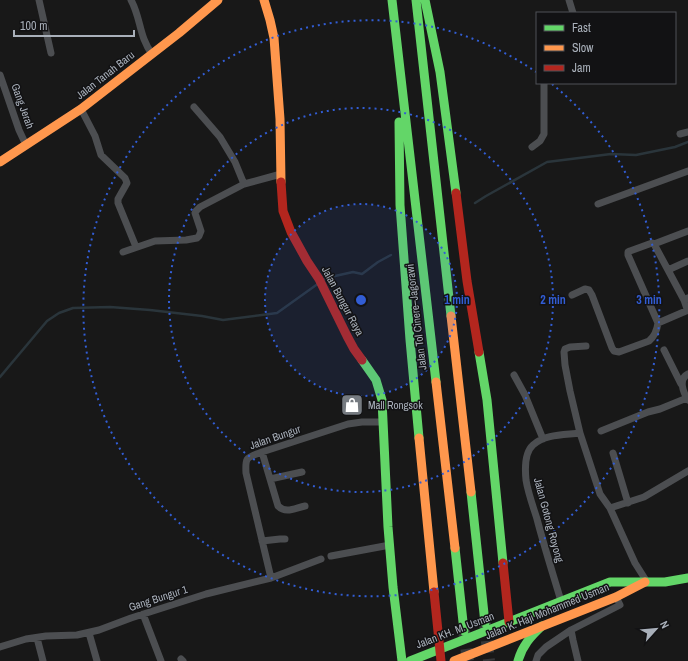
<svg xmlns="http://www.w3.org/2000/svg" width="688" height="661" viewBox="0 0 688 661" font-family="'Archivo Narrow',sans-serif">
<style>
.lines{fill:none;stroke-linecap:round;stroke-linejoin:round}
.stream{stroke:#2a353b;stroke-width:2.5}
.highway-tunnel{stroke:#353638;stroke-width:12;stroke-dasharray:12 6;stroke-linecap:butt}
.street{stroke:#4c4e51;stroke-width:7}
.fast{stroke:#63d668;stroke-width:9}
.slow{stroke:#ff974d;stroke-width:9}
.jam{stroke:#b3261e;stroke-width:9}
.ring{fill:none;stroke:#325dd4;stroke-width:2;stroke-dasharray:2 4}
.labels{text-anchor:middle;stroke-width:3;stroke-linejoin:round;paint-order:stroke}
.street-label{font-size:11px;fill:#a9b0ba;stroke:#121214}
.poi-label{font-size:11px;fill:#a9b0ba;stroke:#121214;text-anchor:start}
.centre{fill:#325dd4;stroke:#121214;stroke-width:2}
.ring-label{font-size:12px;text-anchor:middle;font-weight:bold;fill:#325dd4;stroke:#121214;stroke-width:3;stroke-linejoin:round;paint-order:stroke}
</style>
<rect width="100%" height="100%" fill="#181818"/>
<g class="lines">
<!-- stream -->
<path class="stream" d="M475,203l11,-7 61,-34 64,-8 25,1 39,-8 13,-5
M323,280l3,-2 27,-6 9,2 16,-12 13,-7
M0,377l47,-56 12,-8 14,-5 37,-1 40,3 52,6 21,4 54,-7 42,-30"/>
<!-- highway-tunnel -->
<path class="highway-tunnel" d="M485,623l4,38
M464,631l4,30"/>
<!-- street -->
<path class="street" d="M39,0l12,53
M131,0c10,18 8,37 21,54
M569,0l4,13
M0,75l19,55 7,15
M194,107l26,30 15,25 9,22
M81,109l14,27 6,19 24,23 2,5 -9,16v4l18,44
M680,134l8,-2
M532,147l8,-6 4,-7v-51
M598,204l90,-33
M654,244l34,-13
M123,252l32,-11 31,-1 11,-2 2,-2 2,-5 -6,-18 1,-2 4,-4 44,-23 37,-10
M668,270l16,30
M572,295l13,-6 4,1 3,5 20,53 2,3 5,1 30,-11c6,-5 8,-11 9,-18l28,-12 1,-2 -3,-9 4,-2
M658,323l-30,-68v-3l2,-1 22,-8 2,1 14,26 20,-9
M586,346l-16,1 -5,2 -1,3 1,13 5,26 10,42 20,61 10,14 25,55 12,19
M664,350l17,34
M688,374c-10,5 -5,18 0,26
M514,375l11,20 18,44
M601,431l47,-19 12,-3 27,-11
M262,452l16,54c8,8 17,2 27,0
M613,453l15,50
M270,479l32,-7
M610,508l34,-11 44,-26
M262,541l18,-2h5
M331,556l59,-11
M271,578l-25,-105c-1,-17 1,-15 16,-21l86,-28 14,-2h20
M561,601c-8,-27 -17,-55 -24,-82 -4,-13 -9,-26 -11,-39 -1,-10 -2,-27 7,-35 12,-11 31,-10 47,-12
M143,614l18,47
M571,630l2,10 5,21
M89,633l8,28
M37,638l6,23
M0,647l26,-8 20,-3 31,-1 22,-5 32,-12 75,-24 65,-16 50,-19
M181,659l2,2
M536,661l2,-6 8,-8 25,-17 49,-25 -4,-8"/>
<!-- fast -->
<path class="fast" d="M392,0l44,382
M416,0l35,316
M425,0l15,72 16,121
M399,122l1,83 10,135 9,98
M479,352l8,48 16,163
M362,360l14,20 6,20 6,127 5,60 9,74
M471,492l14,131
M455,548l9,83
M410,661l200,-79h55l23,-4
M518,661c4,-15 13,-25 24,-35"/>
<!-- slow -->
<path class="slow" d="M264,0l6,20 4,18 6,81 1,63
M0,162l81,-53 98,-76 39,-33
M451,316l20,176
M436,382l19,166
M419,438l15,154
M454,661l162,-64 29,-15"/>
<!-- jam -->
<path class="jam" d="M281,182l2,29 8,21 16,29 12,18 28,57 7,13 8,11
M456,193l11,88 12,71
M503,563l6,59
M434,592l7,69"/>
</g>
<!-- distance rings -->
<circle cx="361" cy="300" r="96" fill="#325dd4" fill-opacity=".12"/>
<g class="ring">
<circle cx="361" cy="300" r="96"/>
<circle cx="361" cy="300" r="192"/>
<path d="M552 84A288 288 0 1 1 536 72"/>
</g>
<!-- icons -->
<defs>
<g id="shop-square" transform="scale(1.15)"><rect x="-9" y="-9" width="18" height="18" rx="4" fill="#767b81" stroke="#121214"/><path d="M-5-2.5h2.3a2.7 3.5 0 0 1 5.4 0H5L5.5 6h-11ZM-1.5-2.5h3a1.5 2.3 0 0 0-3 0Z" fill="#fff"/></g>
</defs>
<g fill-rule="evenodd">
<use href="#shop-square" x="352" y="405"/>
</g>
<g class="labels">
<!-- street labels -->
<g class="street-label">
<text transform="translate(105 75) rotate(-38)" y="4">Jalan Tanah Baru</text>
<text transform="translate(23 106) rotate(70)" y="4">Gang Jerah</text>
<text transform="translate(343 301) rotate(62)" y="4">Jalan Bungur Raya</text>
<text transform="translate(416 317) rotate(-97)" y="4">Jalan Tol Cinere–Jagorawi</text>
<text transform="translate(275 437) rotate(-19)" y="4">Jalan Bungur</text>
<text transform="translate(549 520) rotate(75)" y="4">Jalan Gotong Royong</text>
<text transform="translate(158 598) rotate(-18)" y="4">Gang Bungur 1</text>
<text transform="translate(547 611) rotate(-22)" y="4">Jalan K. Haji Mohammed Usman</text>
<text transform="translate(455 630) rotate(-21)" y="4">Jalan KH. M. Usman</text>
</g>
<!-- poi labels -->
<g class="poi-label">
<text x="368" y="409">Mall Rongsok</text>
</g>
</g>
<circle cx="361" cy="300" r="6" class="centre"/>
<g class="ring-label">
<text x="457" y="304">1 min</text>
<text x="553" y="304">2 min</text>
<text x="649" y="304">3 min</text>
</g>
<!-- legend -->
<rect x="536" y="12" width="140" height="72" fill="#121214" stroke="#4e5156"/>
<rect x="544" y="25" width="20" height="6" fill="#63d668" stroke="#4e5156"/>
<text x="572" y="32" font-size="12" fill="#a9b0ba">Fast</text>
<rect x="544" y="45" width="20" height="6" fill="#ff974d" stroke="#4e5156"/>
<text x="572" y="52" font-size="12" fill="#a9b0ba">Slow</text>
<rect x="544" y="65" width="20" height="6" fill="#b3261e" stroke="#4e5156"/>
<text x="572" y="72" font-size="12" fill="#a9b0ba">Jam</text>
<!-- north arrow -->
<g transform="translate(656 629) rotate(63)" stroke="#121214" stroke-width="3" paint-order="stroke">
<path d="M0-3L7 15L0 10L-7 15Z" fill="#a9b0ba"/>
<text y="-6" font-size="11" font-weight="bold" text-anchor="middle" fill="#a9b0ba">N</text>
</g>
<!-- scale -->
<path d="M14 30v6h120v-6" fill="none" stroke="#a9b0ba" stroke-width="2"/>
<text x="20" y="30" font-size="12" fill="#a9b0ba" stroke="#121214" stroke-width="3" paint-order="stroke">100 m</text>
</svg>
